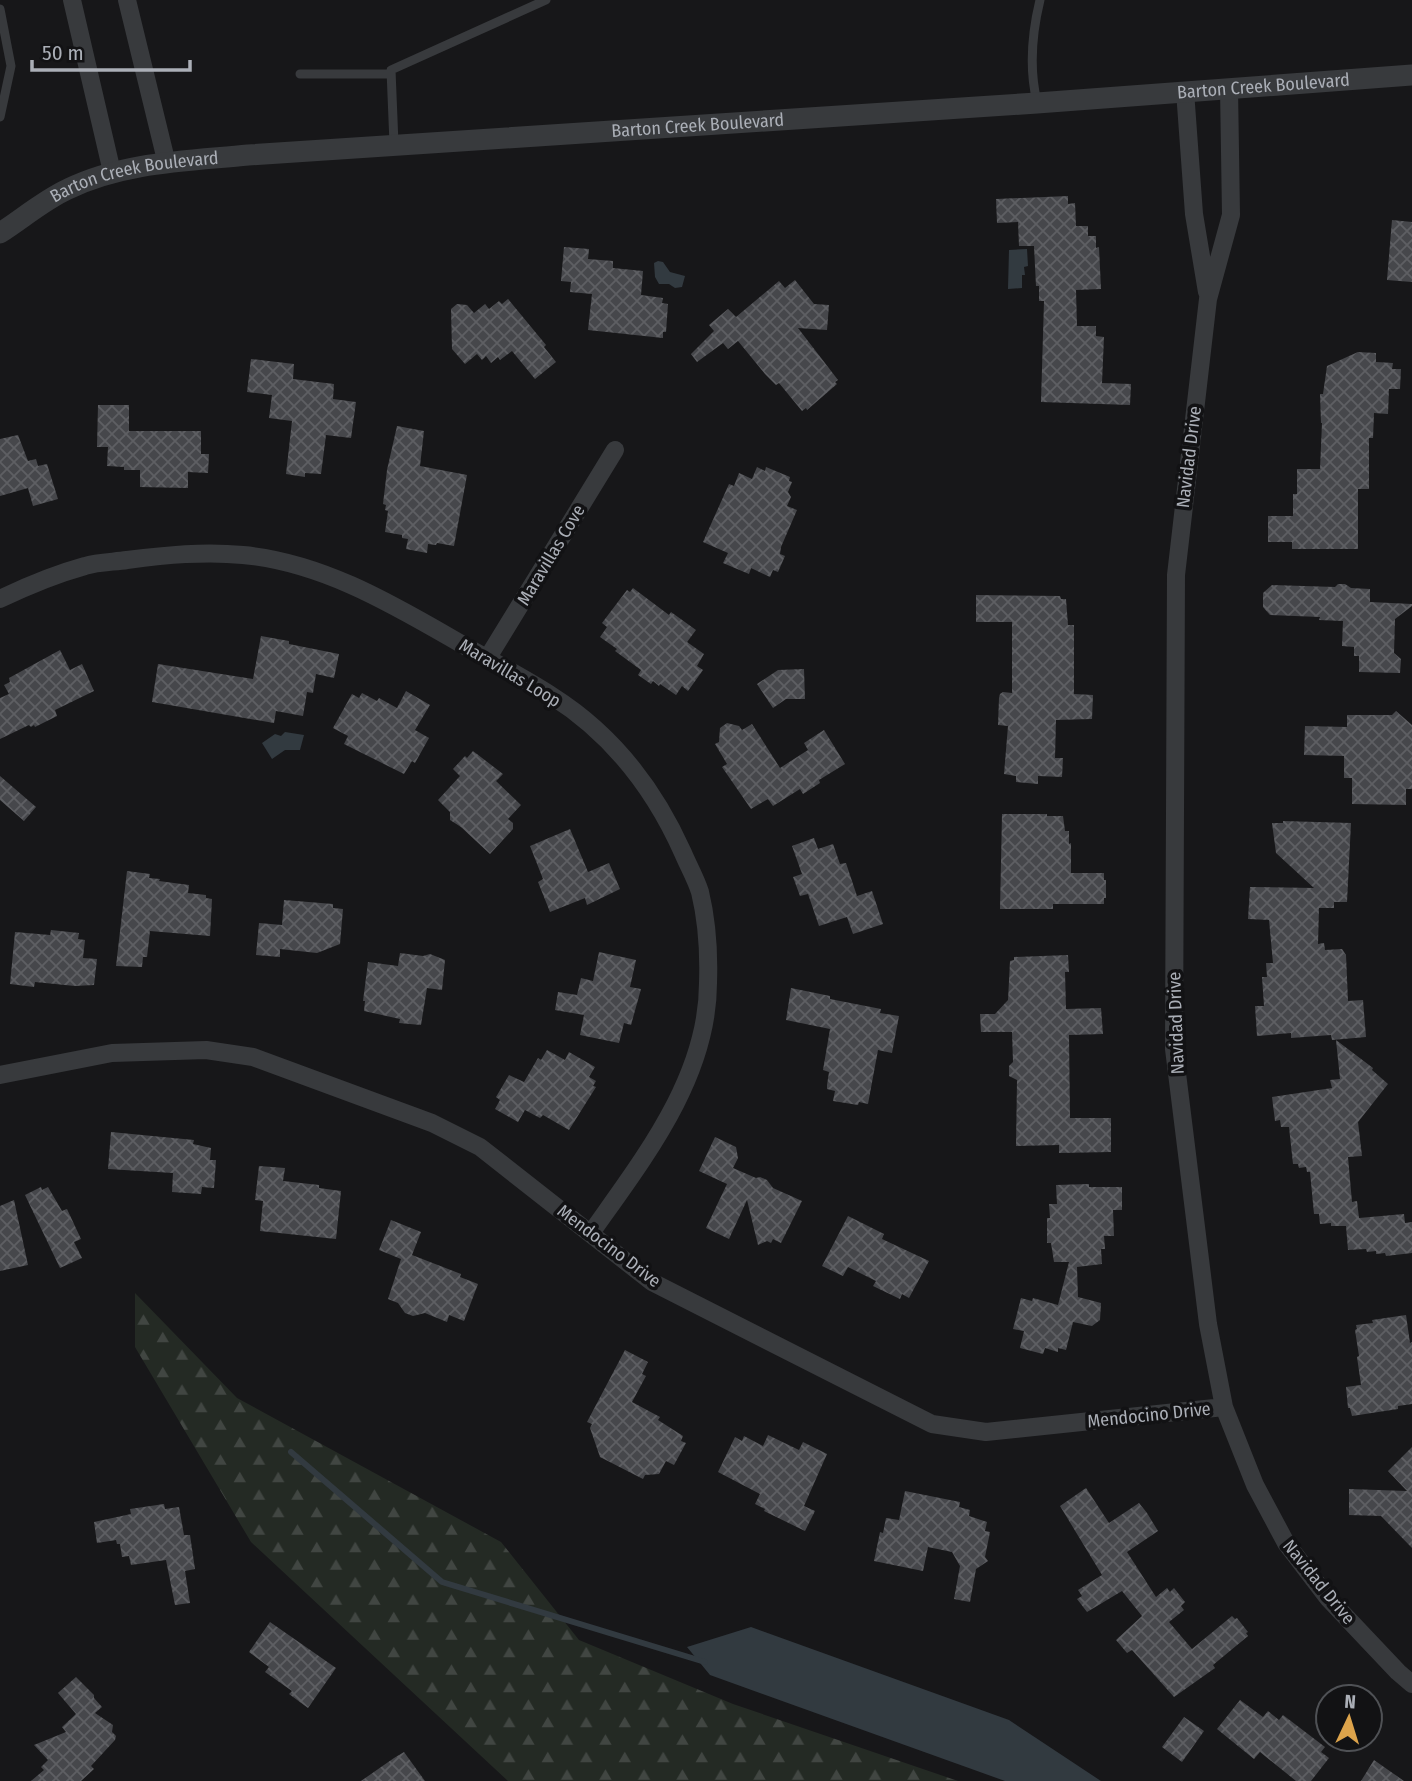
<svg xmlns="http://www.w3.org/2000/svg" width="1412" height="1781" viewBox="0 0 1412 1781" font-family="'Fira Sans Condensed',sans-serif">
<style>
.forest{fill:url(#forest-firs)}
.water{fill:#323a40}
.lines{fill:none;stroke-linecap:round;stroke-linejoin:round}
.stream{stroke:#323a40;stroke-width:6}
.building{fill:url(#building-cross-hatch)}
.service{stroke:#383a3d;stroke-width:9}
.minor{stroke:#383a3d;stroke-width:18}
.tertiary{stroke:#383a3d;stroke-width:21}
.labels{text-anchor:middle;stroke-width:7;stroke-linejoin:round;paint-order:stroke}
.street-label{font-size:18px;fill:#abafb7;stroke:#121214}
</style>
<defs>
<pattern id="forest-firs" width="22" height="20" patternUnits="userSpaceOnUse" patternTransform="scale(1.75)"><rect width="22" height="20" fill="#242a24"/><path d="M5 1l3.5 6h-7zM16 11l3.5 6h-7z" fill="#414642"/></pattern>
<pattern id="building-cross-hatch" width="8" height="8" patternUnits="userSpaceOnUse" patternTransform="scale(1.75)"><rect width="8" height="8" fill="#46474b"/><path d="M0 0l8 8M0 8l8-8" fill="none" stroke="#5e5f63"/></pattern>
</defs>
<rect width="100%" height="100%" fill="#171719"/>
<!-- forest -->
<path class="forest" d="M135,1293l102,105 264,144 78,98 154,64 225,77h-450l-257,-239 -116,-195z"/>
<!-- water -->
<path class="water" d="M1027,249l1,17 -4,1 1,8h-3v13l-14,1 1,-39z
M658,261l5,1 7,10 15,4 -3,11 -7,1 -6,-4h-10l-4,-7 -1,-14z
M285,732l19,3 -4,15h-15l-13,9 -10,-16 13,-9 6,2z
M751,1627l258,93 92,61h-96l-295,-106 -23,-28z"/>
<g class="lines">
<!-- stream -->
<path class="stream" d="M291,1452l151,130 263,80"/>
</g>
<!-- building -->
<path class="building" d="M1068,196v8l7,-1 1,23h12v10h8v12l3,-1 2,42 -25,1 1,36h19v10l8,1 -2,46 29,1 -1,21 -89,-3 3,-101h-5v-15h-3l-2,-40h-15l-1,-24 -21,1 -1,-24z
M1392,220l20,2v60l-25,-2z
M564,247l25,2 -1,10 25,2v7l30,3 -2,24 22,3 -1,5 6,1 -2,28h-3v6l-75,-8 4,-36 -22,-2 1,-10 -10,-1z
M795,280l19,24 15,1 -2,25 -29,-2 40,52 -3,2 2,2 -30,26 -1,-2 -4,3 -23,-28 -3,2 -11,-11 -27,-33 -10,8 -5,-6 -26,19 -6,-8 23,-23 -5,-6 19,-16 8,8 43,-36 6,7z
M508,299l38,46 -2,2 12,15 -21,17 -23,-28 -12,9 -2,-3 -7,6 -5,-7 -4,4 -5,-6 -12,10 -13,-15 -1,-40 6,-5 10,1 7,8 11,-9 4,5 10,-8 3,3z
M1358,352l18,1v9l17,1 -1,6h9l-1,20h-11l-1,25 -14,-1 -1,25h-4v51h-11v60h-66v-7h-24v-26h25v-22h4v-25h23l2,-46h-1l-1,-29h3l4,-28z
M251,359l43,5 -1,15 41,5 -1,15 23,3 -5,36 -25,-3 -5,39 -16,-1v4l-19,-3 6,-53 -23,-3 3,-23 -25,-3z
M98,405h31v26h72v23h8l-1,19 -20,-1v16l-48,-1v-17h-16v-3l-17,-1 1,-19h-11z
M397,426l27,5 -4,35 47,9 -13,71 -17,-3 -1,2 -8,-1 -1,9 -21,-4 2,-10 -6,-1v-3l-17,-3 3,-21 -3,-1 1,-5 -3,-1 4,-34z
M18,435l10,26 8,-2 2,7 9,-2 11,35 -25,7 -5,-18 -28,8v-57z
M757,467l8,4 1,-4 24,10 -1,4 3,1 -4,10 3,5 -4,9 10,4 -16,37 -1,7 5,2 -7,16 -5,-2 -3,7 -19,-9 -2,6 -26,-11 5,-10 -25,-11 26,-58 5,2 5,-13 13,6z
M1338,584h7l6,4 19,1v13l42,2v2l-17,13 -1,34 7,6 -1,14 -41,-1v-16h-5v-9l-12,-1 1,-25 -24,-1 1,-3 -50,-2 -7,-8v-14l9,-8 63,2z
M633,588l36,27 2,-3 25,18 -9,12 17,12 -7,12 6,4 -15,21 -6,-5 -6,9 -16,-11 -1,2 -6,-5 -2,3 -13,-9 3,-5 -26,-19 2,-2 -17,-12 7,-10 -5,-4 25,-33 3,2z
M976,595l84,1 1,3h5l2,26h6v69l19,1 -1,24 -36,1 -1,38h8l-1,19 -24,-1v8l-22,-2v-6l-12,-2 4,-48 -10,-1 1,-27 1,-4 3,-2 9,1v-71h-36z
M261,636l28,5v3l50,10 -5,24 -18,-4 -3,19 -6,-1 -4,24 -27,-5 -2,12 -122,-21 6,-38 95,15z
M60,650l10,20 12,-6 12,27 -39,19 2,6 -22,11 -1,-2 -3,2 -2,-2 -29,14v-41l9,-4 -5,-9 6,-3 -1,-4z
M804,669l1,30h-19l-13,9 -16,-24 21,-14z
M406,691l24,14 -15,25 14,8 -14,25 -3,-2 -8,13 -60,-30 4,-8 -15,-8 19,-34 7,4 3,-5 15,8 2,-3 18,10z
M1396,711l16,14v64h-6v16l-54,-1v-26h-8v-22l-40,-1 1,-29 42,1v-12h45z
M727,723l12,3 3,4 10,-6 28,44 28,-18 -4,-7 20,-13 21,34 -26,16 1,3 -17,11 -3,-5 -27,17 -5,-7 -17,10 -29,-42 5,-3 -12,-20 4,-2 1,-14z
M473,751l30,23 -7,7 25,24 -13,14 5,4v6l-23,25 -29,-27 -11,-7v-8l-12,-12 22,-24 -7,-7 12,-13 2,2z
M0,776l36,31 -12,14 -24,-21z
M1002,814h45v2h16l2,15h4v13l2,-1v30h33v7h2v18h-2v6h-51v5h-53z
M1283,821l68,2 -4,79h-13v6h-15l-1,36 6,-1 1,7 17,-1 4,6 2,46 15,-1 3,37 -34,3 -1,-5 -40,3v-5l-34,3 -2,-30h9l-2,-29h5l-1,-14h7l-4,-43 -21,-1 2,-32 64,1 -38,-35 -4,-30h11z
M570,829l18,43 21,-9 11,26 -33,16 -2,-7 -35,14 -12,-30 5,-3 -13,-33z
M814,838l4,11 15,-5 7,20 6,-1 11,33 15,-5 11,33 -30,10 -6,-17 -28,9 -11,-32 -8,2 -7,-19 9,-3 -10,-28z
M127,871l23,3 -1,4 11,1 -1,2 30,4 -1,8 18,2v3l6,1 -2,37 -60,-5 -3,26h-4l-1,10 -26,-1z
M284,900l49,4v4l10,1 -3,35 -23,9 -37,-4v8l-24,-2 3,-32 23,2z
M51,930l28,3 -1,6 7,1 -2,18 14,1 -3,26 -19,1 -40,-4 -1,5 -24,-3 5,-52 35,3z
M599,952l37,8 -6,27 11,2 -10,36 -7,-2 -5,20 -39,-8 4,-20 -29,-5 3,-18 19,3 4,-17 12,3z
M400,953l23,3 7,-2 15,6 -3,30 -15,-2 -6,37 -22,-2 1,-4 -36,-8 1,-10h-2l5,-39 30,4z
M1068,955l1,17h-4l1,37 35,-1 2,26 -34,1 1,83h41v34l-52,1v-8l-43,1 1,-66 -8,-4v-10l4,-4 -1,-30h-31l-1,-18h15l13,-14 2,-39 4,-1v-3z
M791,988l39,8v3l51,10 -1,4 19,3 -7,37 -14,-3 -10,54 -9,-2 -1,3 -25,-4 2,-10 -8,-2v-4l2,-13 -6,-2 7,-41 -44,-9z
M1336,1040l37,28 -1,2 16,14 -30,38 4,34 -14,1 4,45 5,-1 2,17 45,-4 1,9 7,-1v31l-26,3 -1,-3 -9,1v-3l-9,1 -1,-3 -18,1 -2,-24h-15v-3l-11,1 -1,-10h-5l-4,-42h-3l-1,-5 -7,1 -1,-4h-5l-4,-37h-8l-1,-7 -5,1 -3,-24 60,-9 -2,-8 10,-1z
M547,1050l18,10 4,-8 26,15 -6,10 7,4 -3,5 3,1 -27,43 -26,-15 -3,3 -15,-8 -7,12 -23,-13 5,-9 -4,-3 13,-22 15,7 14,-24 3,2z
M111,1132l83,8 -1,4 18,4 -1,12h6l-2,28 -12,-1 -1,7 -29,-2 1,-19 -65,-4z
M715,1137l21,10 2,11 -5,10 23,10 4,-1 7,3 6,8 29,13 -21,42 -8,-4 -2,4 -4,-2 -9,4 -11,-45 -18,39 -23,-11 21,-44 -28,-13z
M259,1166l26,2 -2,13 36,4v3l22,3 -5,48 -76,-8 3,-30 -8,-1z
M1089,1184v3h33v23h-9l1,26h-10l1,13h-4l1,15 -25,3 1,30 23,6 -1,17 -8,6 -19,-4 -7,28 -8,-2v4l-13,-4 -2,6 -23,-6 4,-17 -11,-2 8,-31 11,3 1,-3 25,7 11,-43h-15l-3,-19h-4v-25h3l-1,-14h8l-1,-19z
M41,1187l1,3 6,-3 14,24 5,-2 14,30 -7,3 8,16 -22,10 -35,-73z
M14,1200l14,65 -28,6v-65z
M848,1216l36,18 -2,5 47,22 -20,37 -7,-4 -2,5 -27,-13 3,-5 -28,-14 -5,9 -21,-10z
M391,1220l30,12 -9,23 49,19 -1,3 18,7 -14,37 -15,-6 -2,7 -22,-9 -12,3 -8,-3 -7,-10 -10,-4 13,-40 -22,-9z
M1406,1315l4,28 2,-1v62l-14,2v3l-46,7 -2,-8h-2l-2,-21 15,-2 -4,-28 2,-1 -4,-26 2,-1 -1,-4 17,-2 -1,-3z
M625,1350l23,12 -6,12 4,2 -14,26 28,15 -2,3 25,16 -2,5 5,2 -12,22 -8,-4 -7,13 -14,1 -2,4 -43,-22 -10,-29 2,-4 -5,-2z
M768,1435l31,15 4,-8 24,12 -23,52 11,5 -10,20 -41,-20 1,-2 -10,-5 5,-10 -42,-22 17,-35 7,4 2,-5 19,10z
M1412,1447v101l-31,-32 -32,-1v-26l58,2 -19,-20z
M1086,1488l23,35 30,-20 8,10 11,18 -31,21 29,45 11,-9 3,4 4,-4 11,14 -4,4 3,4 -15,12 23,27 40,-33 3,3 2,-1 11,14 -2,1 2,3 -35,29 2,3 -41,29 -42,-47 -5,3 -11,-13 26,-24 -20,-25 -35,21 -10,-13 5,-3 -4,-6 24,-15 -42,-69z
M905,1491l55,11 -1,5 11,3 -1,6 18,6 -2,9 5,1 -5,25 3,4 -12,8 -6,33 -16,-3 6,-33 -8,-14 -24,-5 -5,24 -49,-10 6,-29 3,1 3,-15 13,2z
M164,1504l1,5 14,-2 5,28h6l5,34 -10,2 5,32 -15,2 -9,-45 -35,5 -2,-9 -7,1 -2,-13h-3l-1,-4 -19,3 -3,-21 37,-8 -1,-5z
M270,1622l66,46 -28,40 -19,-14 3,-3 -27,-19 4,-5 -20,-15z
M76,1677l18,18v3l8,9 -7,6 18,12 -1,7 4,4 -1,4 -24,26 3,3 -13,12h-50l13,-11 -3,-3 7,-7 -14,-15 32,-13 -4,-5 14,-13 -18,-21z
M1240,1700l23,17 5,-6 11,9 4,-5 42,32 -4,5 8,6 -18,23h-15l-36,-29 -6,7 -37,-30z
M1184,1717l20,14 -22,31 -20,-15z
M404,1752l21,29h-64l33,-23z
M1374,1760l30,21h-43z"/>
<g class="lines">
<!-- service -->
<path class="service" d="M0,9l11,57 -11,51
M300,74h91
M1037,102c-8,-33 -5,-69 3,-102
M394,144l-3,-74 155,-70"/>
<!-- minor -->
<path class="minor" d="M72,0l40,172
M127,0l40,164
M1229,88l2,127 -23,84 -32,276 -2,474 34,275 16,83 31,78 31,58 42,55 70,74 14,12
M1185,91l9,123 13,78
M0,599c27,-13 56,-25 85,-33 13,-4 29,-4 42,-6 39,-5 78,-9 116,-5 76,7 144,46 208,83 34,20 69,37 101,58 60,38 102,92 131,157 5,12 13,26 17,39 7,29 9,62 8,91 0,95 -65,176 -117,250
M487,659l128,-209
M0,1075l112,-22 94,-3 47,7 179,66 48,24 172,135 280,142 54,8 238,-25"/>
<!-- tertiary -->
<path class="tertiary" id="s1" d="M0,233c22,-14 44,-33 68,-44 55,-27 120,-28 180,-34l789,-52 375,-28"/>
</g>
<g class="labels">
<!-- street labels -->
<g class="street-label">
<text dy="6" stroke="none"><textPath href="#s1" startOffset="1283">Barton Creek Boulevard</textPath></text>
<text dy="6" stroke="none"><textPath href="#s1" startOffset="716">Barton Creek Boulevard</textPath></text>
<text dy="6" stroke="none"><textPath href="#s1" startOffset="149">Barton Creek Boulevard</textPath></text>
<text transform="translate(1189 457) rotate(-83)" y="6">Navidad Drive</text>
<text transform="translate(551 555) rotate(-59)" y="6">Maravillas Cove</text>
<text transform="translate(510 673) rotate(31)" y="6">Maravillas Loop</text>
<text transform="translate(1176 1023) rotate(-92)" y="6">Navidad Drive</text>
<text transform="translate(609 1246) rotate(37)" y="6">Mendocino Drive</text>
<text transform="translate(1149 1415) rotate(-6)" y="6">Mendocino Drive</text>
<text transform="translate(1319 1582) rotate(51)" y="6">Navidad Drive</text>
</g>
</g>
<!-- north arrow -->
<g transform="translate(1349 1718) rotate(4)"><circle r="33" fill="#121214" stroke="#4f5155" stroke-width="2"/>
<path d="M0-5L12 26L0 18L-12 26Z" fill="#dca34b"/>
<text y="-10" font-size="19" font-weight="bold" text-anchor="middle" fill="#abafb7">N</text>
</g>
<!-- scale -->
<path d="M32 60v10h158v-10" fill="none" stroke="#abafb7" stroke-width="3.5"/>
<text x="42" y="60" font-size="21" fill="#abafb7" stroke="#121214" stroke-width="5" paint-order="stroke">50 m</text>
</svg>
